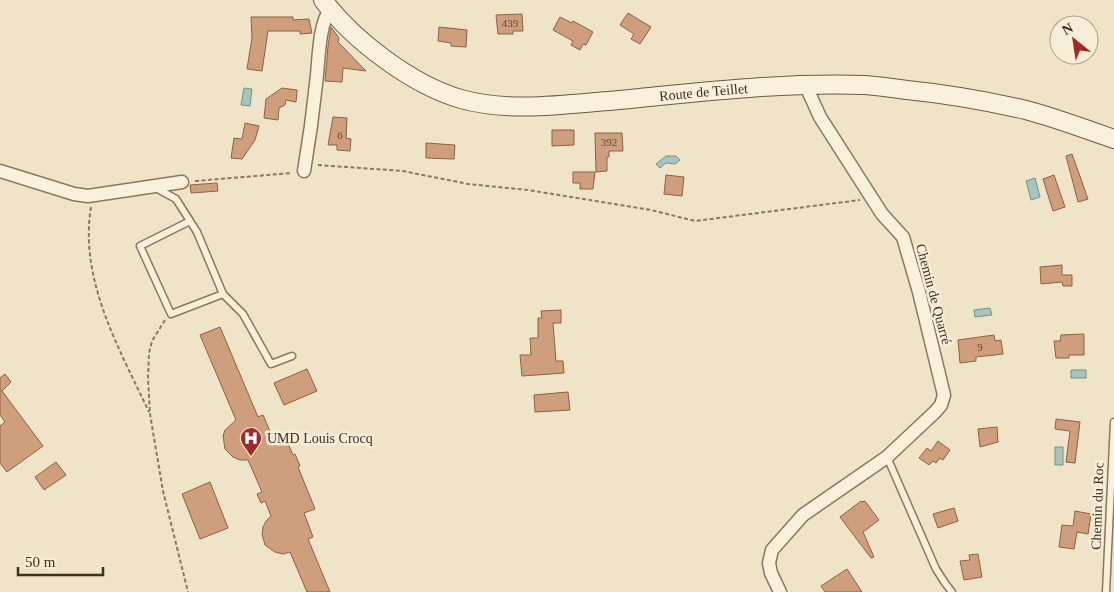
<svg xmlns="http://www.w3.org/2000/svg" width="1114" height="592" viewBox="0 0 1114 592" font-family="'Times New Roman',serif">
<style>
.water{fill:#a9c4bc;stroke:#6f938a}
.building{fill:#cf9f7d;stroke:#8d5f41}
.lines{fill:none;stroke-linecap:round;stroke-linejoin:round}
.service-casing{stroke:#8d765c;stroke-width:9}
.minor-casing{stroke:#8d765c;stroke-width:15}
.secondary-casing{stroke:#6f573f;stroke-width:20}
.path{stroke:#8d765c;stroke-width:2;stroke-dasharray:4 2.5;stroke-linecap:butt}
.service{stroke:#faf1dc;stroke-width:6}
.minor{stroke:#faf1dc;stroke-width:12}
.secondary{stroke:#faf1dc;stroke-width:18}
.labels{text-anchor:middle;stroke-width:5;stroke-linejoin:round;paint-order:stroke}
.number-label{font-size:11px;fill:#624a37}
.street-label{font-size:14px;fill:#3d2e20;stroke:#f7eed8}
.poi-label{font-size:14px;fill:#3d2e20;stroke:#f7eed8;text-anchor:start}
</style>
<rect width="100%" height="100%" fill="#f0e4c8"/>
<!-- water -->
<path class="water" d="M244,88l8,1 -2,17 -9,-1z
M666,156h10l4,4 -5,4 -9,-1 -6,5 -4,-4z
M1035,178l5,19 -9,3 -5,-19z
M990,308l2,7 -17,2 -1,-7z
M1071,370h15v8h-15z
M1055,447h8v18h-8z"/>
<!-- building -->
<path class="building" d="M628,13l23,14 -11,17 -9,-5 3,-5 -14,-9z
M522,14l1,17h-10v3h-15l-2,-19z
M251,17h42v3l16,-1 3,14 -12,1v-3h-32l-6,40 -15,-2 5,-31z
M560,17l12,6 1,-2 20,11 -7,13 -3,-1 -3,6 -9,-5 2,-4 -20,-11z
M331,27l8,11 -1,4 28,29 -23,-3 -1,14 -17,-1 3,-35z
M439,27l28,3 -1,17 -15,-1v-3l-13,-2z
M282,88l15,2 -1,12 -10,-2 -1,5 -6,3 -1,12 -14,-2 2,-19z
M333,117l14,1 -1,20 5,1 -1,12 -13,-1v-5h-9z
M245,123l14,3 -4,14 -13,19 -11,-1 3,-20 8,1z
M552,130h22v15l-22,1z
M595,133h27l1,18h-14v6h-2v14l-11,1z
M426,143l29,2 -1,14 -28,-1z
M1072,154l16,45 -10,3 -12,-46z
M573,172h22l-2,17h-13v-6h-7z
M666,175l18,2 -2,19 -18,-2z
M1054,175l11,32 -12,4 -10,-32z
M217,183l1,8 -27,2 -1,-8z
M1062,265v10h10v11h-9l-1,-4 -21,2 -1,-17z
M561,310v13h-8l3,38h7l1,12 -42,3 -2,-21h11l-1,-17h8v-20h4l-1,-7z
M220,327l38,90 5,-2 12,28 11,-4 7,16 2,-1 5,12 -2,1 17,42 -11,4 9,24 -5,2 22,53h-23l-17,-40 -7,2 -8,-2 -10,-7 -3,-11 1,-7 3,-6 5,-5 -6,-15 -4,2 -4,-9 5,-2 -14,-32h-8l-7,-3 -8,-8 -2,-13 2,-6 11,-10 -36,-85z
M1084,334v21h-15v3h-13l-2,-17h6l1,-6z
M994,335l1,6 6,-1 2,14 -27,3v4l-16,2 -2,-23z
M307,369l10,22 -33,14 -10,-22z
M5,374l6,8 -9,9 41,55 -36,26 -7,-9v-37l5,-4 -5,-7v-37z
M568,392l2,18 -35,2 -1,-17z
M1056,419l24,3 -5,41 -9,-1 4,-31 -15,-2z
M997,427l1,15 -18,5 -2,-18z
M938,441l12,9 -7,10 -3,-2 -4,5 -3,-2 -4,4 -10,-7 8,-10 4,3z
M56,462l10,13 -22,15 -9,-13z
M210,482l18,46 -28,11 -18,-45z
M861,501l1,1 3,-1 14,19 -16,12 11,25 -3,1 -31,-41z
M954,508l4,13 -20,7 -5,-14z
M1075,511l16,3 -3,20 -11,-2 -3,17 -15,-2 3,-22 11,1z
M978,554l4,23 -18,3 -4,-19 10,-1 -1,-5z
M847,569l15,23h-37l-4,-6z"/>
<g class="lines">
<!-- service casing -->
<g class="service-casing">
<path id="service" d="M156,188l20,11 21,33 26,62 20,20 28,50 21,-8
M190,221l-50,25 31,68 52,-20
M887,457l49,112 9,14 7,9
M1106,592l8,-170"/>
</g>
<!-- minor casing -->
<g class="minor-casing">
<path id="minor" d="M0,171l74,23 14,2 94,-14
M304,171c5,-29 9,-58 12,-87 3,-22 2,-57 14,-75
M780,592l-9,-19 -2,-10 3,-13 31,-35 84,-58 48,-45 6,-7 3,-10 -25,-103 -16,-55 -21,-23 -62,-97 -15,-33"/>
</g>
<!-- secondary casing -->
<g class="secondary-casing">
<g id="secondary">
<path id="s1" d="M323,0c30,40 89,85 138,99 49,14 107,5 158,1 82,-8 164,-18 246,-15 14,1 28,3 42,5 40,4 80,11 119,20 30,8 59,19 88,29"/>
</g>
</g>
<!-- path -->
<path class="path" d="M318,165l85,6 65,13 60,6 123,20 44,11 165,-21
M195,181l97,-8
M91,207c-12,73 28,141 58,205
M165,320l-13,21 -3,12 -1,25 2,36 13,77 25,101"/>
<!-- service -->
<use href="#service" class="service"/>
<!-- minor -->
<use href="#minor" class="minor"/>
<!-- secondary -->
<use href="#secondary" class="secondary"/>
</g>
<!-- icons -->
<defs>
<g id="hospital-pin" transform="scale(1.125)"><path d="M0 17L-7.5 6A9.5 9.5 0 1 1 7.5 6Z" fill="#9e2a2b" stroke="#f7eed8"/><path d="M-5-5h3v3.5h4V-5h3V5h-3V1.5h-4V5h-3Z" fill="#fff"/></g>
</defs>
<g fill-rule="evenodd">
<use href="#hospital-pin" x="251" y="438"/>
</g>
<g class="labels">
<!-- number labels -->
<g class="number-label">
<text x="510" y="27">439</text>
<text x="340" y="139">6</text>
<text x="609" y="146">392</text>
<text x="980" y="351">9</text>
</g>
<!-- street labels -->
<g class="street-label">
<text dy="5" stroke="none"><textPath href="#s1" startOffset="416">Route de Teillet</textPath></text>
<text transform="translate(934 294) rotate(75)" y="5">Chemin de Quarré</text>
<text transform="translate(1097 506) rotate(-88)" y="5">Chemin du Roc</text>
</g>
<!-- poi labels -->
<g class="poi-label">
<text x="267" y="443">UMD Louis Crocq</text>
</g>
</g>
<!-- north arrow -->
<g transform="translate(1074 40) rotate(330)"><circle r="24" fill="#f7eed8" stroke="#ada18e"/>
<path d="M0-4L9 19L0 12L-9 19Z" fill="#9e2a2b"/>
<text y="-8" font-size="14" font-weight="bold" text-anchor="middle" fill="#3d2e20">N</text>
</g>
<!-- scale -->
<path d="M18 567v8h85v-8" fill="none" stroke="#3d2e20" stroke-width="2.5"/>
<text x="25" y="567" font-size="15" fill="#3d2e20" stroke="#f7eed8" stroke-width="4" paint-order="stroke">50 m</text>
</svg>
